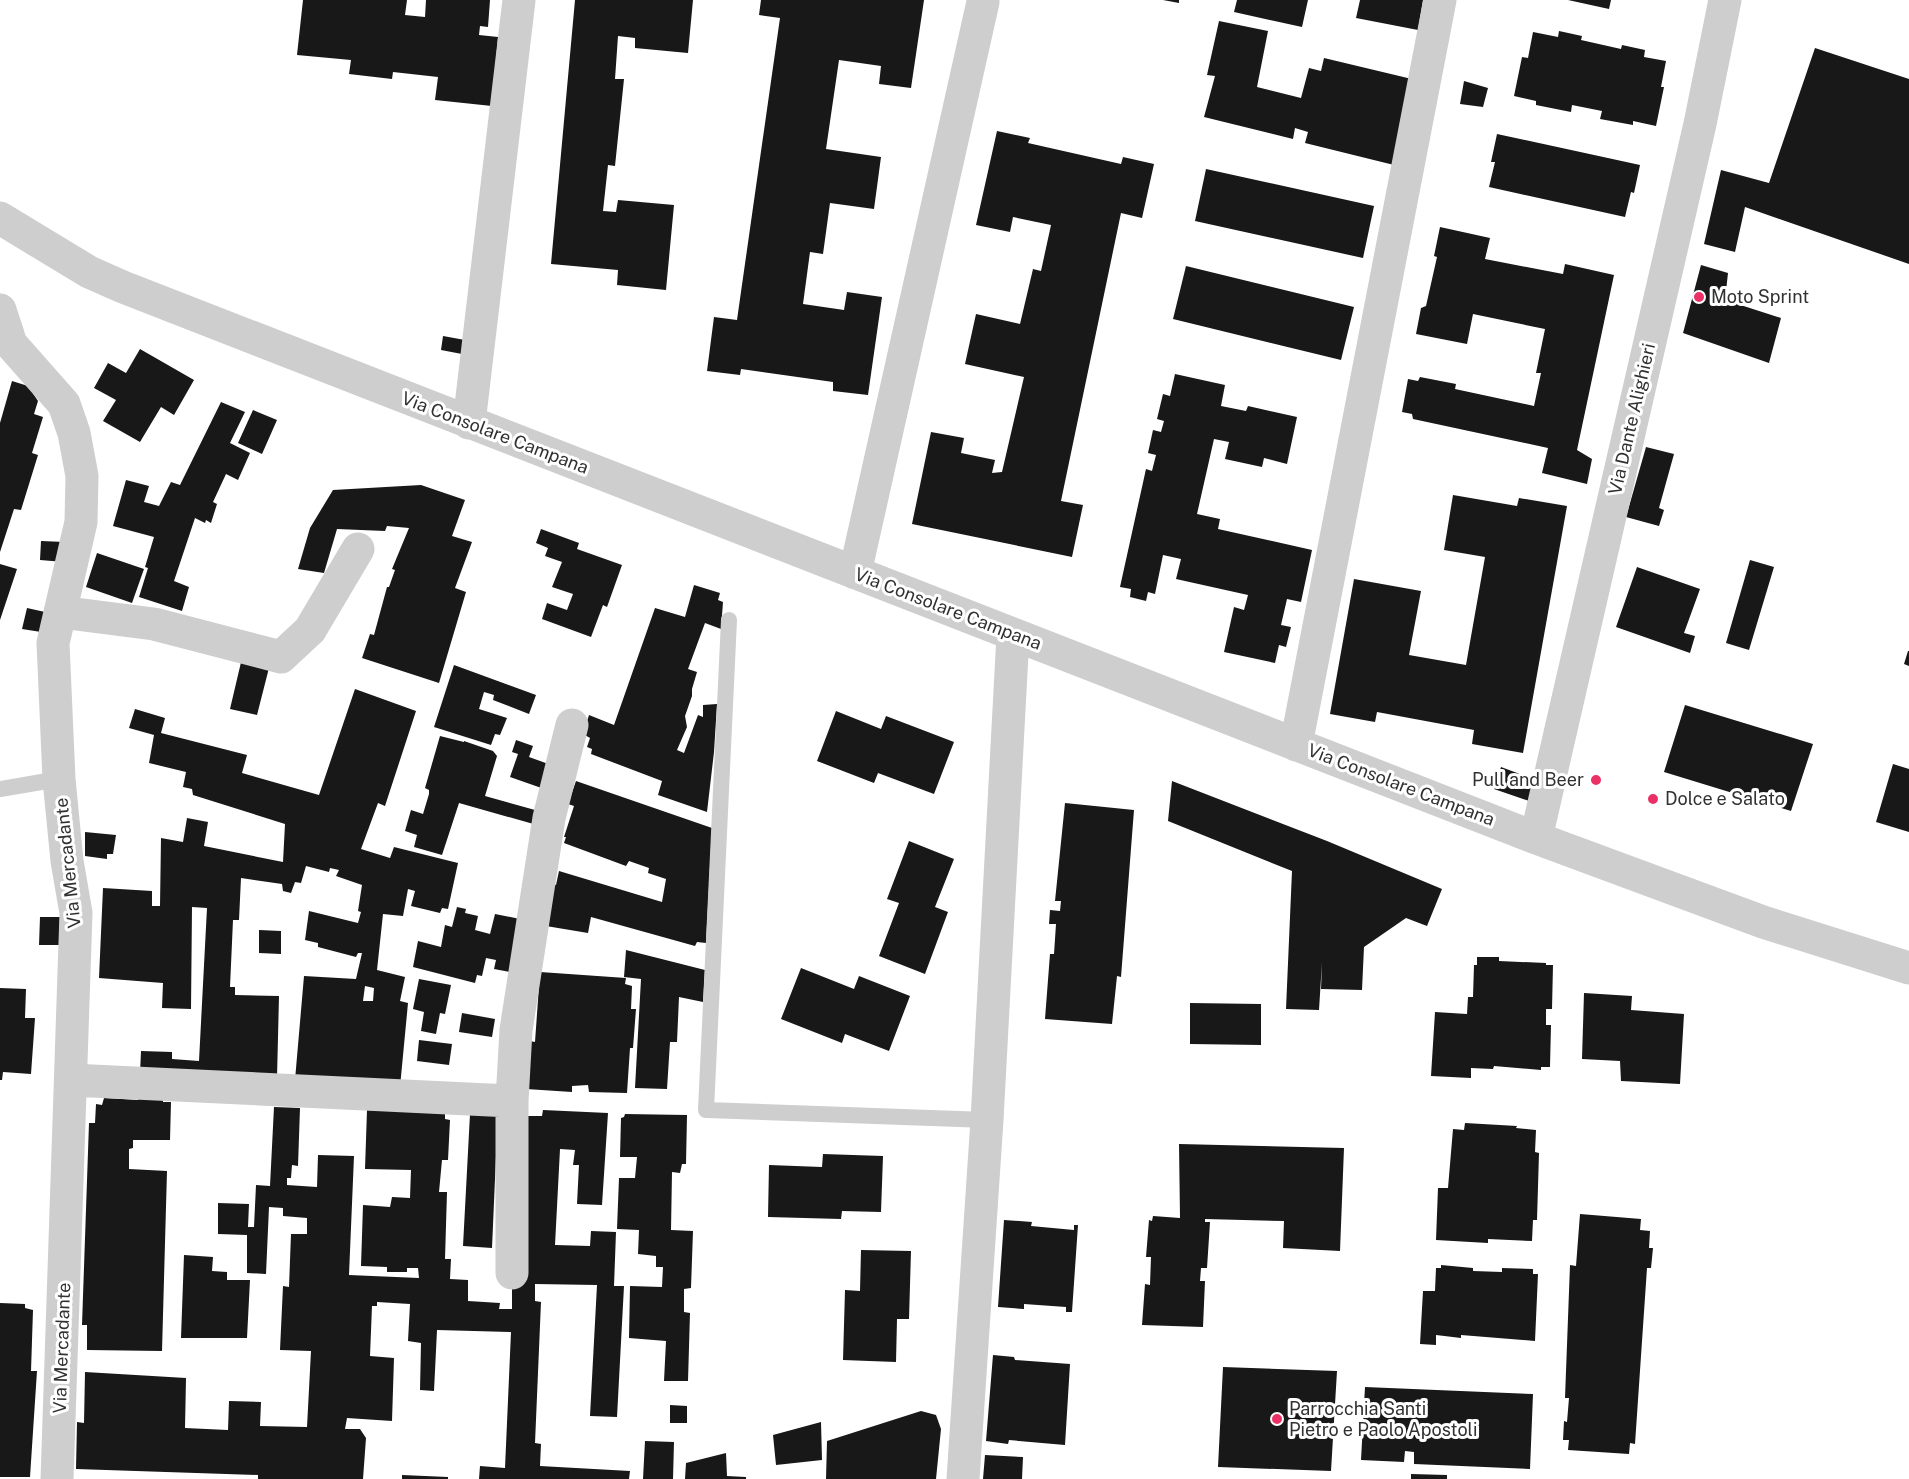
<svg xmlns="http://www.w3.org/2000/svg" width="1909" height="1479" viewBox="0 0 1909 1479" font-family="'Public Sans',sans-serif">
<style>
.building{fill:#181818;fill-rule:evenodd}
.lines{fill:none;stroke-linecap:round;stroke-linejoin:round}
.lane{stroke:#cecece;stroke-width:16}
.street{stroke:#cecece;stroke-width:33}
.poi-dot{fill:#eb3065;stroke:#fff;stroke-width:2}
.labels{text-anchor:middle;stroke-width:6;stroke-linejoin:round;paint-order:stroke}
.poi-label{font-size:18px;fill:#313131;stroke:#fff;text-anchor:start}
.street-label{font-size:18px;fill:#313131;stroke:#fff}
</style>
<rect width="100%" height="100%" fill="#fff"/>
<!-- building -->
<path class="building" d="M303,0h104l-2,15 20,2 1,-17h64l-2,27 -8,-1 -1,9 19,2 -6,69 -57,-6 3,-23 -45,-5 -1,7 -43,-5 2,-14 -54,-5z
M575,0h118l-5,53 -53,-5v-10l-17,-2 -3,43h9l-9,87 -7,-1 -5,46 13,1 2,-12 56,5 -8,85 -49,-5 1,-15 -67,-6z
M761,0h163l-13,88 -32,-4 2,-18 -42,-6 -13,89 55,8 -7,52 -44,-6 -7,51 -13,-2 -7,52 41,6 3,-18 35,5 -14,98 -35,-4v-9l-92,-13 -1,6 -33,-4 7,-54 23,3 43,-302 -21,-3z
M1163,0h16v3z
M1237,0h71l-6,27 -68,-15z
M1360,0h63l-5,30 -62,-12z
M1568,0h43l-2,9z
M1219,21l49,10 -11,56 44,11 8,-30 12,3 3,-13 92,22 -22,85 -89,-22 3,-11 -13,-4 -2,11 -89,-22 11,-41 -8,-1z
M1559,31l23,5 -1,4 40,9 1,-4 23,5 -1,7 22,4 -5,26h3l-8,39 -23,-5v4l-33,-6 2,-8 -30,-6 -1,7 -35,-7v-4l-22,-5 8,-39 6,1 5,-26 25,5z
M1815,48l94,31v185l-164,-57 -10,45 -31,-8 17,-74 48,13z
M1464,81l24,7 -5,19 -23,-3z
M997,131l33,7 -2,5 93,21 2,-7 31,7 -12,54 -21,-5 -60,288 22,4 -11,52 -160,-33 19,-92 33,6 -3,15 34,7 -3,13 10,-1 22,-95 -59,-13 11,-50 44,10 13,-55 8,2 10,-46 -38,-8 -3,15 -34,-7z
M1497,134l143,31 -6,28 -3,-1 -6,25 -136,-30 6,-25h-4z
M1206,169l168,37 -11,52 -168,-37z
M1440,227l50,11 -5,21 78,15 2,-10 49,11 -37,175 15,9 -5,25 -45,-11 6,-25 -135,-29 -1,-5 -10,-2 6,-33 10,2 2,-4 36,7 -1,5 79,17 7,-33h-5l9,-44 -72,-15 -6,30 -51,-10 5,-26 5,-2 11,-49 -3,-1z
M1701,265l27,8 -3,27 56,18 -12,45 -86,-30z
M1186,266l168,41 -13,53 -168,-41z
M443,336l22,4 -3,14 -21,-4z
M140,349l54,31 -20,35 -13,-8 -21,35 -37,-21 13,-21 -22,-12 14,-25 18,10z
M1175,374l50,11 -4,21 25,5 2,-5 49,11 -10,47 -23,-6 -2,9 -37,-8 4,-17 -15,-3 -17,75 23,5 -2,10 94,21 -11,52 -14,-3 -6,26 10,2 -5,20 -7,-2 -4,18 -51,-11 10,-45 10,3 4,-15 -72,-16 5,-20 -18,-4 -8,39 -7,-2 -2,9 -16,-4 1,-8 -11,-2 26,-118 6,2 4,-16 -8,-2 5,-23 8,2 3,-11 -7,-2 6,-25 7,2z
M12,381l16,5 10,15 -4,13 9,3 -11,36 6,2 -17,55 -7,-1 -14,43v-129z
M221,402l24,10 -15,31 20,10 -12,27 -12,-6 -13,28 4,2 -6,19 -5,-3 -1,3 -10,-5 -21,63 15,6 -7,24 -43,-14 9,-29 -3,-1 9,-30 -41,-11 13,-46 23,6 -5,16 15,4 12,-24 9,3z
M253,410l24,10 -15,34 -24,-11z
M1646,447l28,7 -15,54 5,2 -5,16 -33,-9z
M421,485l44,15 -13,36 20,6 -17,46 11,4 -27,91 -77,-25 8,-24 4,1 13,-48h2l6,-17 -3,-1 17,-41 -22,-2 -2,5 -48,-2 -13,44 -26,-4 12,-41 23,-38z
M1453,495l64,11 2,-8 48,8 -44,247 -51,-9 2,-14 -97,-18 -2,10 -45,-8 24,-135 67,12 -12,64 57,10 19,-108 -41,-7z
M541,529l38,14 -2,6 45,16 -15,42 -4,-2 -12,32 -49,-18 5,-16 20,7 6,-16 -21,-7 10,-25 -17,-6 3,-8 -12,-5z
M41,541l24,1 -1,20 -24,-2z
M97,553l47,16 -12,34 -46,-16z
M1750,560l24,7 -25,83 -23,-7z
M0,564l17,5 -17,51z
M1637,567l63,22 -16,44 11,3 -5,17 -74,-26z
M694,585l26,8 -2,7 5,2 -2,27 -16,-6 -17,46 9,3 -5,17v7l-7,20 2,11 -10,23 7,3 14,-38 5,2v-12l14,-1 -3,48 -7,60 -49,-17 4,-14 -71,-27 1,-5 -5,-2 3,-9 -7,-4 6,-19 25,10 41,-117 30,9z
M27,608l18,4 -4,20 -19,-3z
M1908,651h1v15l-5,-2z
M242,658l28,6 -13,51 -27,-6z
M454,665l82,30 -7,19 -36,-14 1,-5 -10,-3 -5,17 28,9 -7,17 -5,-1 -4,11 -57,-18z
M355,689l61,22 -31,95 -7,-3 -17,46 29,9 4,-11 64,16 -10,46 -6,-1 -2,5 -29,-7 4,-15 -7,-2 -5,27 -20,-2 -6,56 28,7 -5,24 8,2 -8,84 -105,-7 9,-104 52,3 6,-26h-4l-2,4 -38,-10v-4l-13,-3 4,-29 49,12 3,-11 -3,-1 4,-26 -26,-9 3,-6 -9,-2 -1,4 -23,-6 -5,17 -6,-1 -4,11 -8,-2 -1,-7 -41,-6 -2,42h-6l-3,67h5v8l44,1 -2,82 -137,-4 1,-23 31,1v7l27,2 8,-153 -15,-1 -1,102 -29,-1 1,-25 -64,-5 4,-90 49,3v15h8l1,-68 22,4 4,-24 21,4 -4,24 79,16 2,-38 -92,-29 -1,-6 -9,-2 3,-15 -37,-9 5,-28 -25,-7 6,-19 30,9 -4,15 86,22 -5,18 77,22zM365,986l9,2 -1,13h-10z
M1685,705l128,39 -22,67 -127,-39z
M836,711l45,18 5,-13 68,26 -20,52 -56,-21 -4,10 -57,-22z
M440,736l24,6v-1l29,10 4,5 -12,40 50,14 9,17 -85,-24 -17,52 -28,-8 3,-12 -12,-4 6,-21 12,4 6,-20v-4l-4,-2z
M516,740l17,6 -4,11 25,9 -4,25 -40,-14 8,-23 -6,-2z
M1893,764l16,5v63l-33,-10z
M1501,767l38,14 -4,22 -41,-14z
M576,781l136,47 -6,115 -9,-1 -2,4 -104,-29 -3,16 -42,-7 7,-42 3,1 3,-14 103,31 4,-23 -18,-6 1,-5 -20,-7 -3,5 -62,-23 2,-6h-2l10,-31 -6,-2z
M1172,781l155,60 115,48 -15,37 -21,-8 -42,29 -2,43 -41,-1 1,-27 -3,48 -33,-1 6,-138 -124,-50z
M1065,803l69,7 -13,167 -4,-1 -5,48 -67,-5 5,-65h4l2,-30h-7l1,-14 10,1 1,-10h-6z
M85,832l31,3 -3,19h-6v5l-22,-3z
M909,841l45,18 -19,48 13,5 -23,62 -46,-18 20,-53 -12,-4z
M457,907l9,2 -1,4 13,3 -3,14 15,4 5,-20 30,6 -10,53 -21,-4 2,-9 -10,-2 -4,18 -5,-1 -2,8 -62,-16 5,-26 23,6 4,-22 7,2z
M40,917h20l-1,28h-20z
M259,930l22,1v23l-22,-1z
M626,950l79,20 -2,32 -24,-5 -2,45h-7l-3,47 -32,-1 6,-109 -17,-2z
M1477,957h22v4l47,2v2h7l-1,44h-6v16h5l-1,42h-9v3l-47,-4 -1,3 -22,-1v10l-40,-2 4,-64 32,2 1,-17h5l1,-32h3z
M801,968l53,21 5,-13 51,20 -21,55 -44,-17 -3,9 -61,-24z
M540,972l86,6 -1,6 7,2 -1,23h5l-3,39h-3l-3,45 -38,-1 -1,-7 -16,1v6l-46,-3 4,-48 5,1z
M419,979l32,6 -6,29 -5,-1 -4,21 -15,-3 3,-19 -11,-3z
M0,988l26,1 -1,29h10l-4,56 -28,-2 -1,8h-2z
M1584,993l48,3 -1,14 53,4 -4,70 -59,-3 -1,-20 -38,-2z
M1190,1003l71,1v41l-71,-1z
M462,1013l33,6 -3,18 -33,-5z
M419,1040l33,4 -3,21 -32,-4z
M139,1095h24v7h8l-1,38h-37v8l-4,1v20l38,2 -5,180 -75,-1v-25h-5l7,-202h6l1,-19 6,1 2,-7 34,2z
M274,1107l26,1 -2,58 -6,-1 -1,13h-4v7l30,2 1,-32 36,1 -5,119 70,3 -1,-10h-11v4h-20v-5l-26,-1 2,-61 27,2 2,-10 18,1 1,-28 -46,-1 2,-59 78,3v6l5,1 -2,40h-6l-3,32h8l-2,67h6l-1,20 18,1v21l32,2 -1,6h13v-26l15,-167h15l1,-6 65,3 -6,92 -25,-1 2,-39h-6l2,-15 -15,-1 -5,96 35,1 1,-15 25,1 -2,54h10l-7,131 -27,-1 7,-131 -62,-1v17l6,1 -6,141 6,1 -1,22 90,5 -1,8h-150l1,-13 25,2 6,-136 -74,-2 -3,61 -14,-1 1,-47 -13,-2 2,-37 -33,-2v4h-5l-2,50 24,2 -2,63 -45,-3 -2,11h15l6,9 -3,41h-105v-4l-182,-6 1,-47 7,1 1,-51 101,6 -1,50 43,2 1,-29 32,1 -1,24 47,1 4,-76 -31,-1 3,-64 6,1 2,-53h16v-16l-24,-2v-8l-14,-1 -3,67 -19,-1v-38l-29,-1v-31l31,1 -1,23h6l2,-42 14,1z
M470,1114l38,1 -12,41 -4,92 -29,-2z
M625,1114l62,1 -1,49h-4l-2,9 -8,-1 -1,58 22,1 -2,57 -7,1v23l6,1 -2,68h-24l2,-40 -37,-3 1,-52 32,1 1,-20h-7v-11l-18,-2 1,-24 -22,-1 2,-51h16l2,-21h-17l1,-39 3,-1z
M1465,1123l52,3 -1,2 20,2 -1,22 4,1 -2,67h-4l-1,21 -44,-2v4l-52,-3 2,-52h10l5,-59 11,1z
M1179,1144l165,4 -4,103 -57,-3 1,-27 -79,-2v3h5l-3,46h-6l-1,13h5l-2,46 -61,-2 3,-41 5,1 1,-28h-5l3,-37 3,1 1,-5 27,2z
M823,1154l60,2 -2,56 -39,-1 -1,8 -73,-2 1,-52 53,2z
M1580,1214l61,5 -1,11 10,1 -1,17h4l-2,20h-4l-12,176 -5,-1 -1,11 -61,-4 1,-10h-6l1,-19 3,1 2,-24h-4l5,-133 6,1z
M1004,1220l28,2 -1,4 43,4v-5h4l-6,87h-6v-5l-42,-3v5l-26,-2z
M861,1250l50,1 -2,68h-12l-1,43 -53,-2 2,-70 15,1z
M184,1255l29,2 -1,14 15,1v8h23l-3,58h-66z
M1441,1265l32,3v3l29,1v-4l31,1v5h5l-3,67 -74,-6v3l-25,-3v10l-16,-1 3,-53h12l1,-23h5z
M0,1303l25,1v4l8,2 -2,61h6l-7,106h-30z
M993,1355l21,2 1,3 55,4 -5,81 -56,-5 -1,4 -22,-3z
M1223,1367l114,4 -6,100 -113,-4z
M1365,1387l168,7 -3,75 -116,-5v-12l-9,-1 -1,11 -43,-2z
M670,1405l17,1v17h-17z
M921,1411l15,4 5,14 -5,50h-110l1,-38z
M821,1422l1,38 -46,5 -3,-30z
M645,1441l29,1 -1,37h-30z
M726,1453l1,23 19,1v2h-61l1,-16z
M985,1455l38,2 -1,22h-39z
M1411,1474l36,1v4h-36z
M402,1475l46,2v2h-46z"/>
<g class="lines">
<!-- lane -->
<path class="lane" d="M729,620l-23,490 281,10
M0,789l59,-10"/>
<!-- street -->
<path class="street" d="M0,218l89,54 34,15 1413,551 227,84 146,46
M0,310l11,34 53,60 10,29 8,43 -1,46 -28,121 6,136 8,82 9,52 -19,566
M469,423l50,-423
M855,573l128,-571
M60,612l94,12 127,33 29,-27 48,-81
M1296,745l144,-745
M1536,838l164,-714 25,-124
M71,1080l441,21
M512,1273v-172l4,-71 33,-212 23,-93
M963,1479l24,-359 26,-485"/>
</g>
<!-- markers -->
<g class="poi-dot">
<circle cx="1699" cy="297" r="6"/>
<circle cx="1596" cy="780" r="6"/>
<circle cx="1653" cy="799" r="6"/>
<circle cx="1277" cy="1419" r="6"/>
</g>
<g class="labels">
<!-- poi labels -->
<g class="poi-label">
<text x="1711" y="303">Moto Sprint</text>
<text x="1584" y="786" text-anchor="end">Pull and Beer</text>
<text x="1665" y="805">Dolce e Salato</text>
<text x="1289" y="1415">Parrocchia Santi<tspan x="1289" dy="21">Pietro e Paolo Apostoli</tspan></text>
</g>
<!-- street labels -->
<g class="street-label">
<text transform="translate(1632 419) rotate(-77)" y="6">Via Dante Alighieri</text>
<text transform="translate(495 433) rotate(21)" y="6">Via Consolare Campana</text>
<text transform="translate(948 609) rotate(21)" y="6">Via Consolare Campana</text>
<text transform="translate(1401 785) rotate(21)" y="6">Via Consolare Campana</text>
<text transform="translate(68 863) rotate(-96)" y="6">Via Mercadante</text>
<text transform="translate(62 1348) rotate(-88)" y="6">Via Mercadante</text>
</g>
</g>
</svg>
